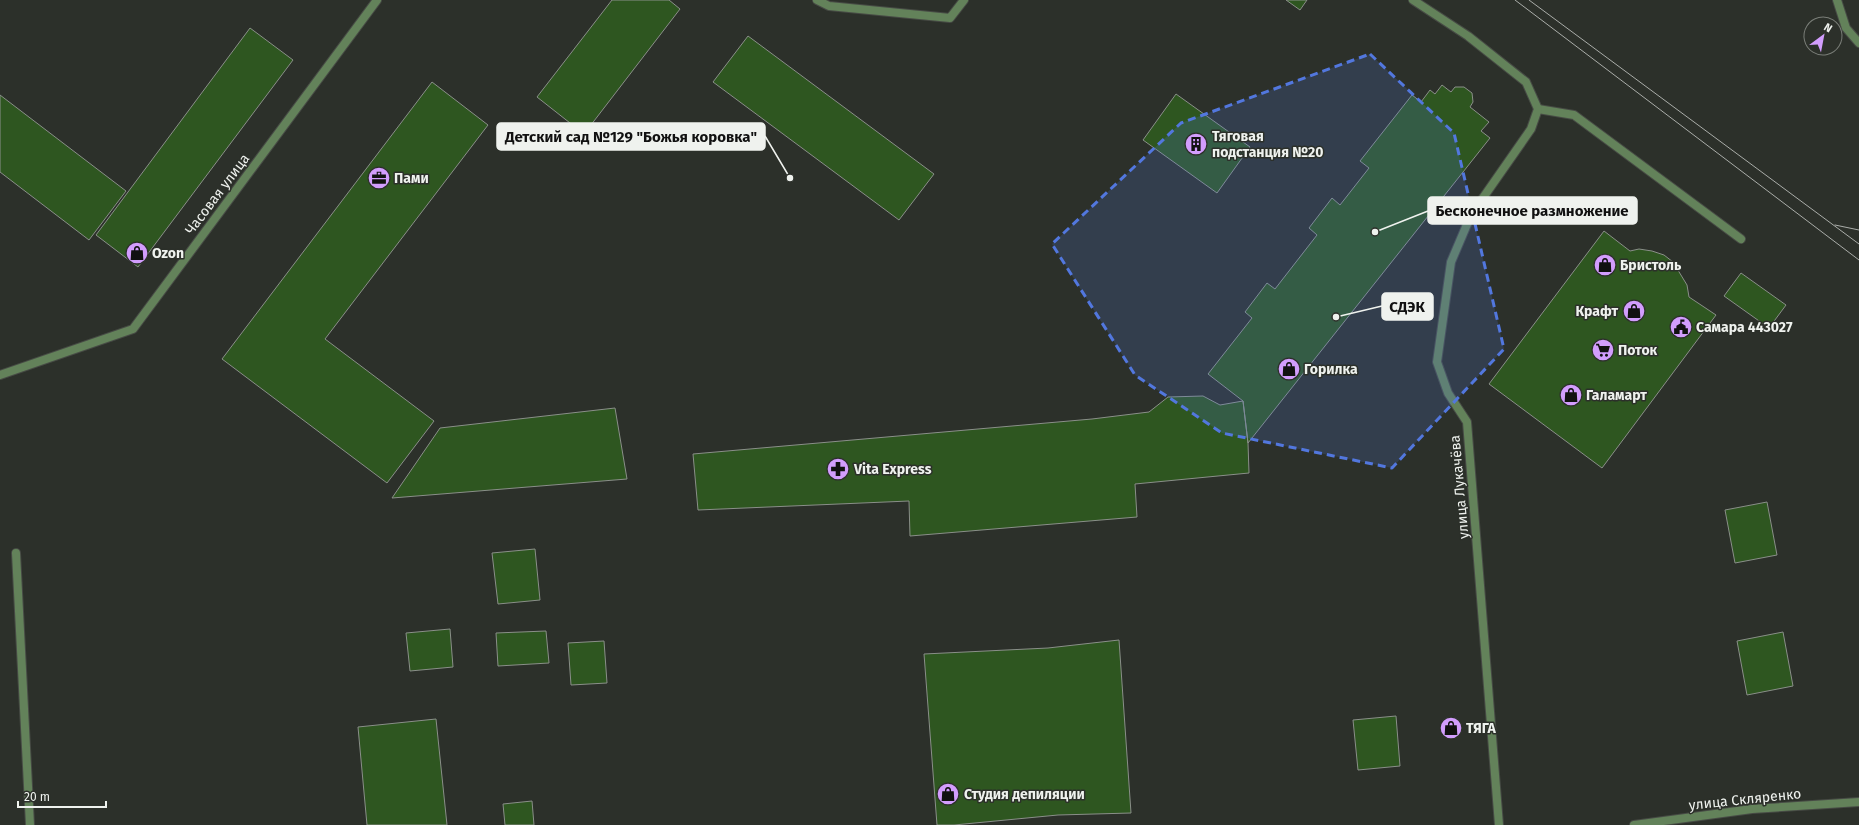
<svg xmlns="http://www.w3.org/2000/svg" width="1859" height="825" viewBox="0 0 1859 825" font-family="'Fira Sans',sans-serif">
<style>
.building{fill:#2e5620;stroke:#8a8f89}
.lines{fill:none;stroke-linecap:round;stroke-linejoin:round}
.service-casing{stroke:#474b45;stroke-width:10}
.minor-casing{stroke:#474b45;stroke-width:10}
.service{stroke:#63825a;stroke-width:8}
.minor{stroke:#63825a;stroke-width:8}
.tram{stroke:#aaada9;stroke-width:1}
.marked{fill:#5277de;fill-opacity:0.2;stroke:#5277de;stroke-width:3;stroke-dasharray:8 5;stroke-linejoin:round}
.labels{text-anchor:middle;stroke-width:3;stroke-linejoin:round;paint-order:stroke}
.poi-label{font-size:14px;font-weight:bold;fill:#eff2ee;stroke:#2c302a;text-anchor:start}
.street-label{font-size:14px;fill:#eff2ee;stroke:#2c302a}
.leader{fill:none;stroke:#eff2ee;stroke-width:1.5}
.callout-dot{fill:#eff2ee;stroke:#2c302a;stroke-width:1.5}
.callout{fill:#eff2ee;stroke:#eff2ee;stroke-width:1.5}
.callout-label{font-size:15px;text-anchor:middle;font-weight:bold;fill:#111}
</style>
<rect width="100%" height="100%" fill="#2c302a"/>
<!-- building -->
<path class="building" d="M612,0h57l11,9 -96,125 -47,-37z
M1286,0h21l-7,10z
M250,28l43,32 -155,207 -42,-32z
M748,36l186,138 -35,46 -186,-138z
M432,82l56,43 -163,214 109,82 -47,62 -165,-124z
M1442,85l9,7 4,-5h9l8,6 1,9 -3,5 19,15 -8,9 9,7 -242,305 -5,-42 -35,-27 44,-56 -7,-6 22,-29 8,6 42,-54 -8,-7 23,-30 8,7 29,-37 -9,-7 52,-66 9,7 9,-12 5,4z
M1176,94l74,53 -33,46 -74,-53z
M0,95l126,96 -37,49 -89,-68z
M1604,231l26,20 9,-2 13,2 12,4 9,7 14,23 2,12 27,18 -114,153 -113,-84z
M1741,273l45,32 -17,23 -45,-32z
M1203,396l17,9 23,-4 5,42 1,30 -114,11 2,33 -227,19 -1,-35 -211,9 -5,-56 399,-35 57,-7 19,-15z
M615,408l12,71 -235,19 48,-70z
M1767,502l10,53 -42,8 -10,-53z
M535,549l5,51 -42,4 -6,-51z
M450,629l3,38 -43,4 -4,-38z
M546,631l3,32 -51,3 -2,-33z
M1783,632l10,54 -46,9 -10,-54z
M1119,640l12,173 -73,2 -104,10h-17l-13,-171 124,-6z
M604,641l3,42 -36,2 -3,-42z
M1396,716l4,50 -42,4 -5,-50z
M436,719l11,106h-80l-9,-98z
M532,801l2,24h-29l-2,-21z"/>
<g class="lines">
<!-- service casing -->
<g class="service-casing">
<path id="service" d="M817,0l12,6 121,12 14,-18
M1837,0l9,28 13,15
M1538,109l36,6 167,124
M16,553l14,272"/>
</g>
<!-- minor casing -->
<g class="minor-casing">
<path id="minor" d="M1413,0l55,36 58,46 12,27 -7,20 -60,86 -20,47 -14,100 11,31 19,29 32,403
M0,375l133,-46 244,-329
M1634,825l118,-16 107,-7"/>
</g>
<!-- service -->
<use href="#service" class="service"/>
<!-- minor -->
<use href="#minor" class="minor"/>
<!-- tram -->
<path class="tram" d="M1515,0l344,260
M1529,0l330,244
M1835,225l24,5"/>
</g>
<!-- marked area -->
<path class="marked" d="M1370,54l84,79 50,216 -112,119 -170,-35 -87,-58 -83,-131 129,-121z"/>
<!-- icons -->
<defs>
<g id="building-disc" transform="scale(1.15)"><circle r="9.5" fill="#d29dfd" stroke="#2c302a"/><path d="M-4-6H4V6H1V3H-1V6H-4ZM-2.5-4.3h1.7v1.8h-1.7ZM.8-4.3h1.7v1.8H.8ZM-2.5-1h1.7V.8h-1.7ZM.8-1h1.7V.8H.8Z" fill="#111"/></g>
<g id="office-disc" transform="scale(1.15)"><circle r="9.5" fill="#d29dfd" stroke="#2c302a"/><path d="M-6-3h4V-5.5h4V-3h4V5H-6ZM-1-4.5V-3h2v-1.5ZM-6 0V1H6V0Z" fill="#111"/></g>
<g id="shop-disc" transform="scale(1.15)"><circle r="9.5" fill="#d29dfd" stroke="#2c302a"/><path d="M-5-2.5h2.3a2.7 3.5 0 0 1 5.4 0H5L5.5 6h-11ZM-1.5-2.5h3a1.5 2.3 0 0 0-3 0Z" fill="#111"/></g>
<g id="civic-disc" transform="scale(1.15)"><circle r="9.5" fill="#d29dfd" stroke="#2c302a"/><path d="M-.6-6.5H3V-4.5H.6V-3L4-1V1h2V6H-6V1h2V-1L-.6-3ZM-1.2 2.5V6h2.4V2.5Z" fill="#111"/></g>
<g id="supermarket-disc" transform="scale(1.15)"><circle r="9.5" fill="#d29dfd" stroke="#2c302a"/><path d="M-6-5.5h2.5l.6 2H6L4.5 2H-2.5L-4.4-4H-6ZM-1.5 3.2a1.3 1.3 0 1 0 .1 0ZM3 3.2a1.3 1.3 0 1 0 .1 0Z" fill="#111"/></g>
<g id="pharmacy-disc" transform="scale(1.15)"><circle r="9.5" fill="#d29dfd" stroke="#2c302a"/><path d="M-2-6h4v4h4v4h-4v4h-4v-4h-4v-4h4Z" fill="#111"/></g>
</defs>
<g fill-rule="evenodd">
<use href="#building-disc" x="1196" y="144"/>
<use href="#office-disc" x="379" y="178"/>
<use href="#shop-disc" x="137" y="253"/>
<use href="#shop-disc" x="1605" y="265"/>
<use href="#shop-disc" x="1634" y="311"/>
<use href="#civic-disc" x="1681" y="327"/>
<use href="#supermarket-disc" x="1603" y="350"/>
<use href="#shop-disc" x="1289" y="369"/>
<use href="#shop-disc" x="1571" y="395"/>
<use href="#pharmacy-disc" x="838" y="469"/>
<use href="#shop-disc" x="1451" y="728"/>
<use href="#shop-disc" x="948" y="794"/>
</g>
<g class="labels">
<!-- poi labels -->
<g class="poi-label">
<text x="1212" y="141">Тяговая<tspan x="1212" dy="16">подстанция №20</tspan></text>
<text x="394" y="183">Пами</text>
<text x="152" y="258">Ozon</text>
<text x="1620" y="270">Бристоль</text>
<text x="1618" y="316" text-anchor="end">Крафт</text>
<text x="1696" y="332">Самара 443027</text>
<text x="1618" y="355">Поток</text>
<text x="1304" y="374">Горилка</text>
<text x="1586" y="400">Галамарт</text>
<text x="854" y="474">Vita Express</text>
<text x="1466" y="733">ТЯГА</text>
<text x="964" y="799">Студия депиляции</text>
</g>
<!-- street labels -->
<g class="street-label">
<text transform="translate(217 194) rotate(-53)" y="5">Часовая улица</text>
<text transform="translate(1459 487) rotate(-95)" y="5">улица Лукачёва</text>
<text transform="translate(1745 799) rotate(-6)" y="5">улица Скляренко</text>
</g>
</g>
<!-- callouts -->
<path class="leader" d="M790 178L765 136M1375 232L1428 211M1336 317L1382 306"/>
<g class="callout-dot">
<circle cx="790" cy="178" r="4"/>
<circle cx="1375" cy="232" r="4"/>
<circle cx="1336" cy="317" r="4"/>
</g>
<g class="callout">
<rect x="497" y="123" width="268" height="27" rx="4"/>
<rect x="1428" y="197" width="209" height="27" rx="4"/>
<rect x="1382" y="293" width="51" height="27" rx="4"/>
</g>
<g class="callout-label">
<text x="631" y="142">Детский сад №129 "Божья коровка"</text>
<text x="1532" y="216">Бесконечное размножение</text>
<text x="1407" y="312">СДЭК</text>
</g>
<!-- north arrow -->
<g transform="translate(1823 36) rotate(32)"><circle r="19" fill="#2c302a" stroke="#7a7e78"/>
<path d="M0-3L7 15L0 10L-7 15Z" fill="#d29dfd"/>
<text y="-6" font-size="11" font-weight="bold" text-anchor="middle" fill="#eff2ee">N</text>
</g>
<!-- scale -->
<path d="M18 801v6h88v-6" fill="none" stroke="#eff2ee" stroke-width="2"/>
<text x="24" y="801" font-size="12" fill="#eff2ee" stroke="#2c302a" stroke-width="3" paint-order="stroke">20 m</text>
</svg>
